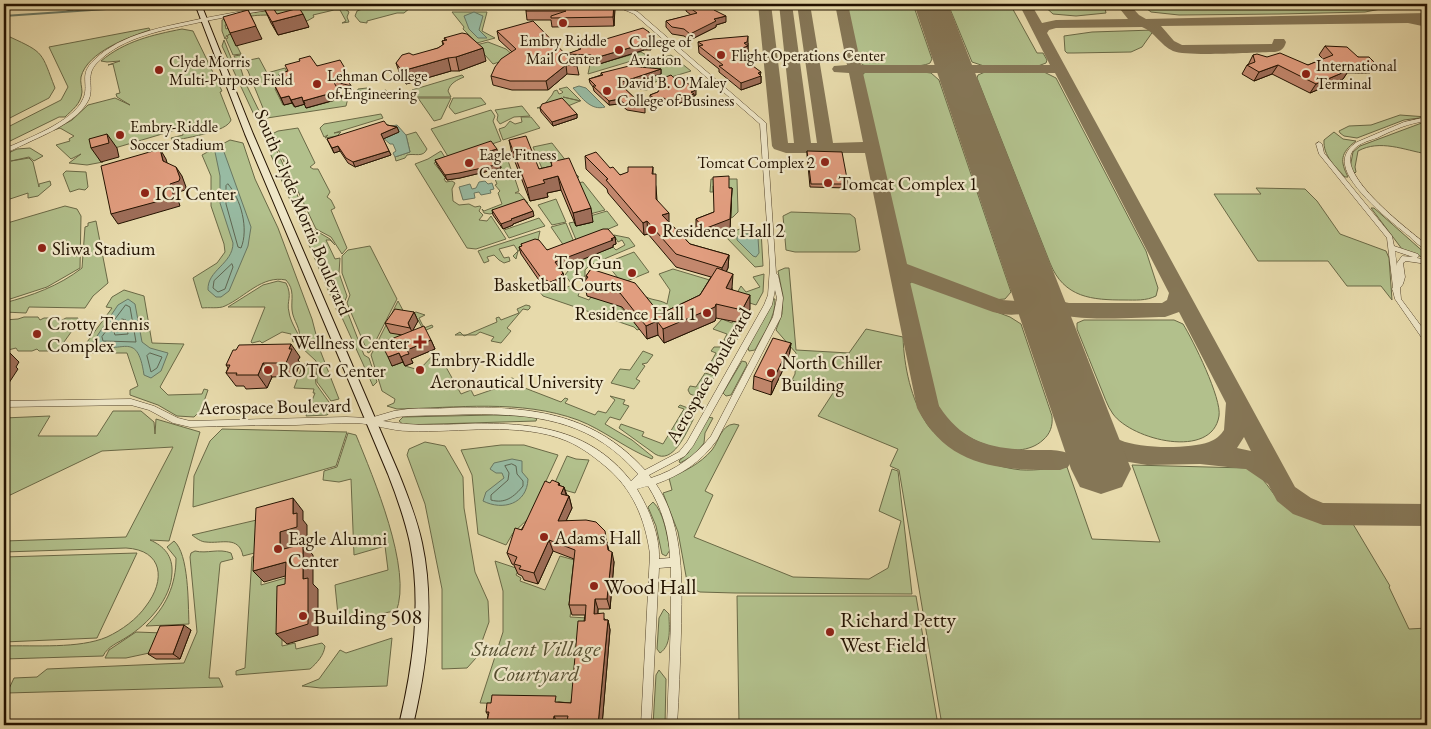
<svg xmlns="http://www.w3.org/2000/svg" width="1431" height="729" viewBox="0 0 1431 729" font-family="'EB Garamond',serif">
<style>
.green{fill:#b2c08c;stroke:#6a6946}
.water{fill:#98bba3;stroke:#697762}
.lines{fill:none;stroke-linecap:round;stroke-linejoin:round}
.shore{stroke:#5e6652;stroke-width:1}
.stream{stroke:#697762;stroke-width:2}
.taxiway{fill:#857656;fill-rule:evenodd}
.runway{fill:#857656;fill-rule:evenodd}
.street-casing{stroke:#54442b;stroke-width:1}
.secondary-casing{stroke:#231200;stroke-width:2}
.street{fill:#efe7c8;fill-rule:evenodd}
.secondary{fill:#efe7c8;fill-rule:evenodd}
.wall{fill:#c2876d;stroke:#231200}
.shaded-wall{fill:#9e6e59;stroke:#231200}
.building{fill:#e19d7f;stroke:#231200}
.poi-dot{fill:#8f2418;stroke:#efe7c8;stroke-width:2}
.labels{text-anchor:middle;stroke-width:4.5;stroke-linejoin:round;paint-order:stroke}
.far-poi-label{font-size:16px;fill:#231200;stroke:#efe7c8;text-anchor:start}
.poi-label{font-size:19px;fill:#231200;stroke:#efe7c8;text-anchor:start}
.street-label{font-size:19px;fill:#231200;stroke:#efe7c8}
.near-poi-label{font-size:22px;fill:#231200;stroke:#efe7c8;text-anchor:start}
.near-park-label{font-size:22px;font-style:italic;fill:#554f31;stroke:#efe7c8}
</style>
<rect width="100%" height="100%" fill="#e7daab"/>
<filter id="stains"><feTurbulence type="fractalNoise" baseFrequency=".004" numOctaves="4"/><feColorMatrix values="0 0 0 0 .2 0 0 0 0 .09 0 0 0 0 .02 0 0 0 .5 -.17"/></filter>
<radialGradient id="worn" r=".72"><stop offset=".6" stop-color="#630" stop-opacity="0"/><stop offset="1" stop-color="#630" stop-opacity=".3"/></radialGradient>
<!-- green -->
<path class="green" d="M845,4h68l19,55 -2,4c-8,5 -57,6 -67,2 -3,-2 -3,-2 -5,-5z
M948,4h62l27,49h6l4,7 -1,3 -8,3h-54l-12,-4z
M1042,4h62l2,9 -30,3 -23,-2z
M1141,4h242l3,4 -21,4 -85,2 -101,1 -28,-3z
M370,6h35l5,2 -6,5h-7l-30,8v2l-7,-1 -5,-6 2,-5z
M344,8l5,4 -2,5 2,5 -7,1 4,-2 -6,-11h-6l-21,5 1,2 -7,4c-9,-6 -44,-7 -55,-5 -9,1 -18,7 -27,9l1,4 6,-2 -1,7 -3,1 3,-1 10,20 -8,1 -7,-16 2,-1 -1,-3 -2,4 -3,-8v-11c38,-13 82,-11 122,-12z
M452,12h35l-5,19 13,7 -18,5 -14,-14 1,-2z
M149,28l1,2c-21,7 -63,22 -69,47 -1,5 1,10 1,15 -1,12 -10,18 -17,25h-6l-55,27v-15l57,-29 7,-13 -19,-40z
M182,29l11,2 29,60 -2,1 11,28c-4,12 -43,17 -58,21l-2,-3 12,-3 -1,-5 -3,-1 -81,24 2,8 3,1 -16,3 -18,-2 12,-9 -10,5 -15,-14 14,-4 -1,-2 5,-3 -14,-8 -6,2 18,-10 16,-15 27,-7 15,7 -13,-8 -1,-3 4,-1 -7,-29 -5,1 12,-4 -13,1 -6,-1c24,-20 51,-26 81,-32z
M1154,30l-12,17 -11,5 -57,1h-7l-2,-2 -1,-15 28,-4z
M10,37c35,16 31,15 45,51l-6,10 -45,23v-78z
M224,40l9,23 7,3 5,16 18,37h-7l-34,-73z
M488,42l18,7 9,8 -22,7 -17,-19z
M641,52l7,4 -60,18 2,-10 5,1z
M241,55l4,6 14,-3 8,15 18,-5 5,10 -5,8 -10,3 8,16 9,-2 2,4 10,-3 3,4 36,-10 -2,-3 7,3 -2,8 -79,12 -19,-47c-4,-6 -11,-7 -14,-15z
M671,55l20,16 -36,11 -5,7 -4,1 -21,-3 -4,-3 6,1 17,-6 -9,-13z
M870,71l53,1 8,1 8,7 72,212 -6,7 -13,1 -81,-30 -9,-7 -41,-186 3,-4z
M985,72h59l12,6 90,173 12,37 -2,8c-10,5 -21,4 -31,4 -33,0 -61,-2 -75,-37l-73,-185 1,-3z
M462,75l2,2c-7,3 -14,6 -16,14l3,6h-34l-5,-7z
M567,87l14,14 -18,-4 17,4 -12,5 -31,2 6,-2 9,-11 2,-4 3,-1 2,4 3,-1 1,-1 -4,-3z
M367,88l5,6 14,-4 2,4c-8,11 -23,6 -33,1l3,-6z
M418,98h33l-10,21 -7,2z
M453,98h28l5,6 -31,10 -6,-7z
M522,106l8,10 -16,1 -14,7 -3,-4 1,-5 -3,-5z
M491,110l4,6 -2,5 8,20 -52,17 -18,-29z
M381,114l2,4 -49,15 7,-1 -4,4 -12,2 3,-3 -4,2 -4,-9 4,-4z
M1400,115l27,2 -23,3 -47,18 -13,-2 -4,-3 -1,-2 10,-5 22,-1z
M521,117h10l9,11 -37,12 -4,-11 6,-2 5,-6 5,3 7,-2z
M1427,121v33c-23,-4 -47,-15 -69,-3l-3,16 1,5 -1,1 -5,-5 3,-16 7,-6z
M298,128l17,35 -5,4 3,2h5l12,23 -3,5 4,3 4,8 -4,2 16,38 -5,6 -11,-17 -15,-8 -39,-82v-8l-7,-4 8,-4z
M416,132l11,17c-4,9 -12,4 -20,6l-2,3 -9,3 -1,-4 15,-5 -4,-17z
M1334,132l9,7 13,2c-16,12 -16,20 -8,36h-3c-10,-11 -22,-21 -21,-37z
M271,139l4,1v7l38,82 17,10 5,6 -5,-5h-4l9,19 5,-1 -1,15 8,23 -3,7 20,52 5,3 8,24 -4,4 -34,-75h-2l-72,-170z
M230,140l13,3 12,36 23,49 34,91 8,31 19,49 -8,2 -14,-19 -1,-21 -16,-15 3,-2 -4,-4c3,-11 -6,-19 -7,-30 -1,-11 3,-20 -6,-30 -24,-5 -41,17 -61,26 -6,3 -16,1 -23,2l-9,-30 24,-15 8,-11 -1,-8 -13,-38v-30l-9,-21z
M552,143l22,28 -28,7 -13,-31z
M30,148l13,8 -9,5 -5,-4 -18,4 18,-3 4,4 6,25v-3l11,-3 1,4 -13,11 -10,2v-5l-24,8v-46l13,-6z
M441,151l5,8 -12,4 12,15 -2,1 2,3 6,-1 3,2 -3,6 1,12 6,4 10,-1 6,3 5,-1 1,1 -2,4 4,4 -4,5 8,1 4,-5 15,23 -30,10 -9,-1 -52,-84 13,-5z
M502,153l4,2 7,20 -4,2 5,-1 5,15 -4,2h4l9,10h-5l-33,11 -6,-1 -2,-4 2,2 18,-7 -4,-11 2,-2 -5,-6 2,-1 -2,-5 -2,-1 4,-2 -1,-4 4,-2 -9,-13z
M66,171l20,1 2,15 -3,3 -6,-1 -9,3 -7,-18z
M577,175l2,2 -4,1 2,5 6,-1 22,28 -15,4 -17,-38z
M711,179h26l1,33 -5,5 -2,1v-20l-18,-12v6h-3z
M1256,188l49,1 12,12 23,33 46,17 3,7 3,42 -11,-14h-34l-19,-25h-70l-44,-67h47z
M556,199l10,23 -14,3 -14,-20z
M65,206l12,3 4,7 -1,52 -33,19 -43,14v-77z
M1371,208h3l53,47v4l-25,-10z
M607,211l11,14 -41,17 -8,-19 5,-1 2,4 17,-4 -3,-6z
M791,212l59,2 5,4 5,32 -4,2h-61l-9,-2 -3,-34z
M539,218l6,8 -36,12 -5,-8z
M96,221l12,62 -15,13 -8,12 -56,-1 -3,6 -22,-1v-9c27,-7 55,-17 78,-35l3,-41 3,-1v-3z
M566,223l8,19 -10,4 -13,-19z
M740,229l21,1 2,36 -8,1 -31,-32z
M540,231l-2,9 -20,11 -2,8 -3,-3 5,-5 -4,-6 -15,4 5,9 5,-1 1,4 -6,2 -5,-3 -5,-5 -7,2 2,4 -5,2 -6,-12z
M614,235l15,3 6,8 -45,19 -5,5v6l-14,7 -6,-8 7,-9 -3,2h-9l3,-3 2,1 6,-2 1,-3 4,4 4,-1 -3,-5 36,-12 3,3 9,-5 -3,-5 -4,2z
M370,246l27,53 -27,53 -2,1 -21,-50 3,-8 -8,-22v-17l6,-6z
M634,252l15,20 -27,11 -16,-20z
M785,268h4l7,82 53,3 17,-24 37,8c1,30 8,62 24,87 15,23 61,41 87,45 16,3 36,-1 53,-2l25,72 68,3 -28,-77 114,3c16,6 21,18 31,30 20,22 48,26 76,26l37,62 -1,1 20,42 18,-1v97h-485l-43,-255 -9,-4 8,-17 -80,-33 15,-23 -41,-13 3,-6 1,-21 -20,-23 6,-16 1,-18 -5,-25z
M673,269l50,15 -57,41 -23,-30c8,6 16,4 24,9l3,-14 -11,-16z
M764,274l-1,18 -7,13 -22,-7 7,-12 5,6 14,-5 -7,-10z
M278,281l8,2c7,14 0,18 3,29 1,8 6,16 10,24l-2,4 -4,2 -2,-8 -9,-2 -20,11 -2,-2 -8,2 -1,-1 14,-35h-37l35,-22z
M911,282h6l93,35 11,7 31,92c1,10 -2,18 -9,24 -26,24 -81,1 -99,-24 -19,-27 -29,-96 -37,-129z
M570,286l10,4 -2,6 11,4 2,-3 28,8 21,24 -3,1 -3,-3 -91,-31 -3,-4 16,-1z
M124,290l20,6 8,47 32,1 -24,43 8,8 34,-1 2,-5 4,1 -7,20 -7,7 -17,-1 -19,-11 -28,-10v-5l8,-4 -11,-33h-48l33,-45 -6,-1 6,-10z
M773,299h2c1,18 -12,35 -20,51l-6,1 -1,-3z
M398,301l8,15 10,-4 9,3 -6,3 5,10 8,-3 1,2 -9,4 -6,-11 -13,15 -2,27 2,4 14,4 18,-19 24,43 10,-4 3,6 29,-10 -1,-5 10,-3 8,3 -3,4 44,17 4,-4 3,1 -3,4 30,12 3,-4 8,2 9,-13 -5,-4 15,4 -2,4 6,2 -9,14 -10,-3 -5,7 27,16 21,17 -1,2c-26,-10 -48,-29 -74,-39 -57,-21 -122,-12 -181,-11l-10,-3 7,-3 1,-4 -13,-8 -11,-36z
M526,305l4,1v2l-2,2 -5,-1 -16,19 4,3 -10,12 -10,-2 3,-4 -14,-5 -4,3h-21l5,-3 4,4 33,-14 -1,-4 3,-1 2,3 18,-7 -2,-4z
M24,317h14l2,3 4,-2h14l2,3 6,-3h12l1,3 -20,28 -5,2h-15l-2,-2 -5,2h-14l-2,-3 -12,3v-31l14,-1z
M722,319l10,4 1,-3 13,2 -11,21 -11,-3 3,-6 -14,-5z
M1084,320h90l9,4c10,16 39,75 36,92 -7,44 -87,24 -106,-2 -6,-8 -9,-19 -13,-28 -8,-19 -15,-38 -23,-57v-6z
M714,347h6l10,4 -14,24 -10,-4 10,-18 -5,-2z
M643,351l10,4 -6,8 -5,1 3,2 -9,13 4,2 -6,8 -23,-6 9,-14 10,1z
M742,361l4,1 1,3 -16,30 -5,1 -3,-3z
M303,364l11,1 2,19 18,25 -7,6 -21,1 9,-23h-2l1,-4 -20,-1z
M705,373l10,3 -10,18 -6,1 -1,2 -8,-3 -2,-4 2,-4 6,1z
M680,405l8,3 -1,2 7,6 -1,4c-7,13 -20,45 -38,34l-36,-26 2,-4 23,8 -2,4 21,8 21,-35 -6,-2z
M113,411h28l13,11 1,12 1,-15 44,13 -31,109 -19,-1c14,6 23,16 22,33 -1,26 -24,51 -45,64 -9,6 -19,9 -24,19l-99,3v-13c31,-1 75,3 103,-9 15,-7 30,-18 39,-31 20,-26 17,-56 -20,-58l-122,4v-11l122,-4 47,-90 -71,4 -98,47v-80l46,-2 -12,20h59z
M493,415l32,1 12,2 -1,3 -132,4 -5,-4 4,-4z
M708,417l5,1 -8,15 -1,10 -10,12 -14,8 -1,-2 9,-8z
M734,424l5,1 -34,66 8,4 -19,42 99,40 76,2 19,-11 13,-47 -22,-10 13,-42 6,2 14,123 -177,-1 -35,-1 -12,-5 -10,-55 -15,-39 9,-3 -3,-12c16,-7 31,-14 43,-28 7,-9 9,-25 22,-26z
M222,429l125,3 -11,34 -143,41 1,-31 16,-35z
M348,433l8,2c17,42 57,135 40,177h-7l-50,13 -4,-40 53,-15 -3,-24 -31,9 -3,-76 -12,3 -16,-2 1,-9 13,-4z
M425,442l20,4 18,31 1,31 11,64 13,29 1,21 -13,36 -9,10 -25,1v-80l-17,-85 -18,-49 2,-6z
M501,445h23l34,10 -29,63 -16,15 -7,12 -28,-11 -6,-59 -11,-25z
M567,456l9,3 13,1 -14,33 -22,-6z
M653,502c11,10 14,34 17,48l-4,6 -4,-2 -6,-28 -8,-19z
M261,519l1,32 -19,5c-4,-21 -22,-12 -37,-14 -5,0 -10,-4 -14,-7z
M174,541c15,13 14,62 15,83l-43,2c20,-19 30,-41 30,-68l-9,-11z
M195,551c12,3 24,-3 36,2l2,6 -12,3 -1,2 -11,114h10l4,9 -216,6 7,-15 23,-1 10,-8 137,-6 13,-31 -7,-75 1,-4z
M137,553l-40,85 -93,4v-85z
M262,554l-1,31 31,-9 -10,18v52l13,-3 1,6 26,-6 3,3c-1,9 -8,17 -15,23l-74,6v-4l9,-3 7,-111z
M560,556l18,5 -8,56 18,1 -15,87 -93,-2 23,-71v-41l-8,-30 24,8 -3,6 5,3 -1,3 25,9z
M737,596h179l22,129h-199z
M664,609l5,5c0,13 3,31 -9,39l-3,-4 2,-31z
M136,632l27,1 -9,19 -28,6h-21l4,-8z
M392,638l-5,48 -66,2 -19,-2 17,-7 21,-29 6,3z
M659,670l7,9 -1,46h-12l3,-50z"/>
<!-- water -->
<path class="water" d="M474,12l9,4 -4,14 8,8h-9l-9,-9 -5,-13z
M579,86l7,2 19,19c-14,4 -23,-9 -32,-19z
M397,125l9,10 4,17 -15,5 -2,-4 3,-2 -3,-7h-3l-8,-7 9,-2 -5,-8z
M219,149l5,3 27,75 -3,19 -19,45 -8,6h-5l-8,-7c-1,-20 25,-26 25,-47l-13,-40v-27l-5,-24z
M485,181l3,3 4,-1 2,6 -4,1 1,3 -10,2 -2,-3 -5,1 1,5 -12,2 -4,-13 11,-3 2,5 4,-1 3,-6z
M743,234h9l6,4 1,15 -3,4 -3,-1 -16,-16v-3z
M128,299l7,5 7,38 8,6 18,5 -7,18 -10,7 -7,-3c-7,-48 -24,-18 -50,-31l-1,-2 25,-37z
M512,459l10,2v11l6,7c-1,25 -25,32 -45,22l3,-9 18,-14 -2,-5h-6l-6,-4 4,-6z"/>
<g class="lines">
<!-- shore -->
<path class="shore" d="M228,184c13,15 21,45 13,64l-3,-1 -12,-43v-18z
M232,264l1,3 -8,22 -7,3 -5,-4 1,-7z
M126,305l4,2 6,35 -33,-1 -1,-4z
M122,319l4,1 2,14 -13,1 -1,-3z
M150,353l12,4 -5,11 -6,4 -4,-16z
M512,464l4,2 1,8 6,7v5c-9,11 -18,18 -32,14v-5l17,-15 1,-7 -4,-7z"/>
<!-- stream -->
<path class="stream" d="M4,6h51l18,5
M4,16l161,-11"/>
<!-- taxiway -->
<path class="taxiway" d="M758,4h13l17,139h6l-15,-139h13l19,139h6l-20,-139h13l23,139 30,-1 -14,-69 -15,-1 -2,-3 2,-3 13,-1 -12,-61h13l13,61h189l-31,-61h12l11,19 14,-3 72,-1 -12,-15h13l10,11 7,4 281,-6v14l-19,-4 -247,3 13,15 8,4 90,-1 2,-5h10l2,3c-2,7 -5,9 -11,10 -21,0 -87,5 -102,-1 -13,-6 -18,-19 -31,-24l-86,1 -7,2 -2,3 248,454 16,11 12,5 104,1v22l-104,-1 -30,-11 -16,-13 -9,-17 -22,-15 -46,-5 -53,1 -24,-4 -30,-14 -9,-8 -10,-18 3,-6c20,-7 24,16 43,25 20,9 69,9 89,2 6,-2 12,-7 15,-12l2,-27 -47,-91 -14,5c-33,0 -101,8 -128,-12 -11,12 -30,11 -44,7l-83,-30 29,124c24,37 53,43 94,44 12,0 24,-1 35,3l4,7 -4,7 -8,3c-61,0 -112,-2 -143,-62l-52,-255h-79l-12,-4 -2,-3zM863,73h192l114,220 -2,7 -5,3h-93c-20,-4 -23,-25 -41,-20l-5,13 -6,5 -15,-1 -95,-36zM1244,437l7,14 -14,-3z"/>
<!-- runway -->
<path class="runway" d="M914,4h34l183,465 -9,18 -21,7 -21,-7 -9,-18z"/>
<!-- street casing -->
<g class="street-casing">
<path id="street" d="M298,4h25l-2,1c-41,2 -80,9 -120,17 -36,8 -78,14 -104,41 -12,12 -3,23 -8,36 -10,22 -43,35 -64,45 -7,3 -14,7 -21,9v-4c22,-10 69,-27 79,-50 7,-15 -5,-24 11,-39 28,-27 70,-33 106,-41 32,-6 65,-13 98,-15z
M611,4c10,0 18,4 27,8l128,111 10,150 2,2 5,23 -2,19 -64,123c-16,22 -36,35 -61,44 29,43 26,99 25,149 -1,31 -2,62 -4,92h-10l4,-105v-53l-12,1 -8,157h-10l9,-171c-5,-35 -17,-65 -45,-88 -12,-10 -24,-19 -38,-25 -48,-20 -107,-8 -158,-10 -18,0 -35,-7 -52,-8 -20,0 -41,1 -61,2 -35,0 -71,1 -106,2l-17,-4 -24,-13 -18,-5 -127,2v-6l127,-2 23,7 24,12 12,3 156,-4 24,1 24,-7 14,-2c14,-1 28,0 42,-1 75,-2 141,2 195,62l34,-18 8,-10 77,-137 4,-10 2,-28 -10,-143 -126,-110zM775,290l2,8 -4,19 -62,119c-16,20 -35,34 -60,42l-2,-3 36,-19 8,-10 79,-141zM482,414c63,1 113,10 156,60l-7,7c-43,-55 -103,-59 -167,-57 -28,1 -54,2 -81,-3l15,-4 10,-1zM648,486c14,22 21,46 22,72l-11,1c1,-24 -10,-50 -22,-70z
M1427,117v4c-18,2 -34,9 -50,17 -9,3 -22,6 -26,16 -9,26 58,76 76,91v5c-7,-3 -13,-9 -18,-14 -18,-14 -61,-49 -64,-71 -2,-10 4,-18 12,-23l47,-20z
M1319,142l3,2 2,9 68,83 2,10 24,8 1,2 -2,2 10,2v4l-21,-3 -3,2 2,14 -2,7 -3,4 1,11 26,35v8l-3,-1 -29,-42 -2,-8 -1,-2 1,-2 -6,-49 -68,-84 -3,-10zM1395,251l18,6 -11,-1 -5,7v3z"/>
</g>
<!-- secondary casing -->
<g class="secondary-casing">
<path id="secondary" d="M195,4h6l52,130 146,340c9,23 18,45 23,69 13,60 5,123 -9,182h-14c14,-59 23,-121 11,-182 -5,-23 -13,-46 -22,-69l-143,-340z"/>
</g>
<!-- street -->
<use href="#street" class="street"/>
<!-- secondary -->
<use href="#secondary" class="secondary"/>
</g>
<!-- wall -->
<path class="wall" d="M528,4h87l-1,22 -62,1 -1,-7h-24l-1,-9z
M686,5l28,5 12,12 -10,3v2l-26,13 -6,-4 -12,-2 -6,-7v-6l25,-6 -5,-4z
M265,10l44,17 -31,8 -7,-12z
M497,31l70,24v-1l12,-4v-3l71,-11 1,14h-7l-48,15 -4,-4h-19l4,5 2,9 -12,-1 -19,16h-36l-19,-5 -2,-9 21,-24 -13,-12z
M444,38l42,23 -27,10h-8l-45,13 -5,-7 -5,-14 42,-15 5,-3 -1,-4 3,-1z
M698,42l50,1v10l-9,3 22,20v7l-20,7 -22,-18v-3l-20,-16z
M1325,46l33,11 18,7 -6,9h-23l-4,6 -33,14 -38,-19 -18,7 -12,-7 5,-9h1l5,-10 55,10 15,-6 -4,-4z
M317,66l31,11 -1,2 4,7 3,6 -16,-4 4,10 -36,10 -1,-4 -10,3 -3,-4 -8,2 -11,-23 8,-2z
M661,69v5l-39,12 23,22v5l-18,-3 -7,-6 -11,1 -15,-14 -1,-4 -3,-4 -1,-4 12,-4v-2z
M658,80h18l20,15h-2v3l-25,9 -5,-5 -8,3 -6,-6v-4l8,-3 3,-6 -2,-2z
M540,108l37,6v4l-24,8 -12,-14z
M387,125l10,2 2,5 -16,7 8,16 -36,12 -7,-4 -8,-12 -6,2 -7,-14z
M509,140l30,29 13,-3 -1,-4 42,60 -17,4 -15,-36 -14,3 1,4 -18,4 -18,-47z
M807,151l41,33 -1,4 -37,-1 -3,-32z
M498,154l-5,1 7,9 1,4 -41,10 -13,2 -10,-15 -2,-5z
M585,156l25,12 10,7 33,-8v7l3,13 1,13 12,22 21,22 39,11 -1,13 -2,4 6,16v1l18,20 -8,14 -26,-5 -1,3 -51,22 -6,-8 -11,4 -25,-32 -35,-11 -3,-14 2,-2v-4l5,-7 69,45 40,-19 11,-18 -35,-10 -28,-33 -4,1 -36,-42 -1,-4 -21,-20z
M729,188h3l-2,41 -25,9 -9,-10v-9l18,-7z
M492,210l42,6 -21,8v1l-10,4 -10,-14z
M615,237l1,7 -3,1v2l-53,21 3,5 2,7 -2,1 1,3 -14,6 -2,-2 -3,1 -24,-35 -2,-7 3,-1 -1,-2 26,6z
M414,312l4,9 -6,10 19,9 4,9 -24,10 2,4 -8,3 -2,-4 -11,4 10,-31 -12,-2 -5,-10z
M791,343l-2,14 -18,38 -18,-6 1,-13z
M300,357l-2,3 2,3 -5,13 -23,1 -5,11 -21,1 -2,-3h-8l-10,-13 2,-5 -2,-3z
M550,483h9l1,3 4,1 3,8 2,1 3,12 -6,12 41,22 2,9 5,11 -4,47h-12v5l8,6h2l2,10 -8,95h-36l1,-1h-9v1h-69l-2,-3 1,-7 -2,-3 73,-10 12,1 14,-88h-13l-3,-10 5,-46 -21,-8 -15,33 -14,-4 -2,-4 -4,-2 -4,-9 -2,-1 -5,-11z
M191,630l-11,29h-24l-8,-5z"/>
<!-- shaded-wall -->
<path class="shaded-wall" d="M614,4h1v4l-1,18 -1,-9z
M248,10l14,29 -26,7 -6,-13z
M303,14l6,13 -31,8 -6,-13z
M726,16v6l-10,3v2l-26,13v-6l24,-15z
M748,36v17l-15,4v-6z
M643,44l1,6 -48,15 -1,-7z
M483,48l3,13 -27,10 -3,-14z
M448,58l3,13 -45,13 -4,-13z
M566,65l1,9 -19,16 -2,-9z
M1278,65l-6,9 -18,7 5,-9z
M661,69v5l-42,13v-4z
M346,70l2,7 -2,3 -3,-7z
M1349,70l-6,9 -33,14 6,-9z
M761,72l-1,5 1,-1v7l-20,7v-7z
M696,90v5h-2v3l-25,9v-5z
M339,91l3,7 -36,10 -3,-7z
M289,96l3,7 -8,2 -3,-7z
M302,97l3,7 -10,3 -4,-7z
M664,98v4l-8,3v-5z
M619,99l1,5 -11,1v-4z
M577,114v4l-24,8 -1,-4z
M397,127l2,5 -16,7 -2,-5z
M107,134l10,14 2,9 -18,5 -10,-14z
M338,146l2,5 -6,2 -2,-5z
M160,149l6,10 3,11 -6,-9z
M497,149l1,5 -7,2 -1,-5z
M389,151l2,4 -36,12 -2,-5z
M500,164l1,4 -41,10 -13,2 -2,-5z
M176,167l6,9 4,11 -1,3 -9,3 4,13 -62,18 -7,-10z
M558,176l3,14 -14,3 1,4 -18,4 -3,-13 16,-8z
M732,188l-2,41 -25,9 -1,-9z
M591,208l2,14 -17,4 -3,-13z
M533,211l1,5 -21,8v1l-10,4 -2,-5 10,-5z
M669,213v12l-7,-10z
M647,221l1,13 -4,1 -1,-12z
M615,237l1,7 -3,1v2l-56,23 -2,-8z
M729,255l-1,13 -6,12v-12z
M563,273l2,7 -2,1 1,3 -14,6 -2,-7z
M733,274l-1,14 -6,13v-13z
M547,280l1,8 -3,1 -1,-7z
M750,295v14l-8,14v-13z
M716,304v14l-1,3 -51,22 -1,-14z
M414,312l4,9 -6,11 -4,-9z
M657,321l1,14 -11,4 -1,-13z
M431,340l4,9 -24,10 2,4 -8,3 -4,-9 6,-7z
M791,343l-2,14 -18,38 1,-13z
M291,344l9,13 -2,3 2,3 -5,13 -9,-13 3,-14z
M5,348l14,14 -3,5 2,2 -13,20 -1,-1v-38z
M399,353l4,9 -11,4 -4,-9z
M263,363l9,14 -5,11 -9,-13z
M559,483l3,9 2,-5 3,12 -2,6 -7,-20z
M569,496l3,12 -11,24 -3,-11z
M293,498l10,13v9l4,5v14l-16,5v18l-11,-12v-18l13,-18z
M549,540l4,11 -15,33 -4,-11z
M303,544l10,11v29l5,5v46l-31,9 -11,-10 27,-55z
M612,552l2,10 -4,47 -3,-10z
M286,562l10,11 -32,9 -11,-11z
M595,599l3,10 -1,15 -3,-10z
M608,620l2,10 -8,95h-4z
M184,625l7,5 -11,29 -7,-5z
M554,716l4,8v1h-4l-1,-2z"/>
<!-- building -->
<path class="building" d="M528,4h86l-1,13 -62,1v-2l15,-5h-40z
M689,4h24l1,6 12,6 -12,3 2,2 -26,13 -6,-5 -12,-2 -6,-6 31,-8 -11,-8z
M273,8l4,6 22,-6 4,6 -31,8 -7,-12z
M248,10l8,16 -26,7 -7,-16z
M533,21l44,45 -11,-1 -20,16h-36l-19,-5 4,-9 6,-8 15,-10 -19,-18z
M643,28l6,4 1,4v8h-7l-48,14 -4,-3 -24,-1 14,-5 -2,-2z
M462,33l5,1 16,14 -27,9 -8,1 -46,13 -6,-8 6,-8 7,-2 4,2 25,-7 6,-4 -2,-3 5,-1 -3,-2z
M748,36l-1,6 -3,1 4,3 -15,5 28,21 -3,1 3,3 -20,7 -22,-17 4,-1 -24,-19 4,-1 -5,-3 15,-3z
M1325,46l22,1 11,10h11l7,7h-42l15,6 -33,14 -38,-19 -19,7 -12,-7 8,-3 -2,-7 4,-1 10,3 13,-4 28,12 25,-10z
M310,56l7,10 23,-6 6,10 -3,3 8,13 -18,-5 6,10 -36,10 -1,-4 -11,3 -2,-4 -8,2 -8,-16 8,-2 -2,-6 9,-3 -3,-6 15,-4 -1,-2z
M629,66l32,3 -42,14 26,25 -18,-2 -8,-7 -10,2 -16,-15h3l-7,-7 14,-4 -2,-2z
M671,75l5,5 5,-2 15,12 -5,2 3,2 -25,8 -5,-4 -8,2 -6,-5 8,-3 1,-2 3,-7 -4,-3z
M562,98l15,16 -25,8 -12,-14 2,-4z
M384,121l3,4 10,2 -16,7 8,17 -36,11 -7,-4 -8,-12 -6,2 -5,-9z
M107,134l2,9 -18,5 -2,-9z
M526,136l13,33 13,-3 -1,-4 18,-4 22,50 -18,5 -15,-37 -15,4 2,3 -18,5 -18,-48z
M491,141l6,8 -7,2 10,13 -41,9 -14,2 -10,-15z
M160,149l3,12 13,6 4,11 -1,3 -9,3 4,13 -63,17 -10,-48z
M807,151l35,1 6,32h-37z
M596,152l14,16 3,-1 7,8 8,-3v-5h25l-1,7h4v25l13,14 -7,2 28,29 39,11 -7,13 -46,-14 -29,-33 -4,2 -37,-43 2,-1 -23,-23z
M729,176v12h3l-2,31 -26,10 -8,-10 18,-7 -1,-35z
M524,199l9,12 -22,8 1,1 -11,4 -9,-14z
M603,229h5l7,8 -4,2 2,1 -58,22 8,11 -2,2 1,2 -14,6 -1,-3 -3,2 -25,-35 3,-1 -1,-2 14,-5 4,1 8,10z
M717,268l16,6 -7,14 24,7 -8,15 -26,-6 -1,3 -52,22 -6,-8 -11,5 -26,-33 -36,-11 4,-5 -2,-1 5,-7 44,14 25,31 40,-19z
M395,309l19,3 -6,11 2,5 -25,-5z
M424,326l7,14 -24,10 2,4 -4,1 -4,2 -2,-4 -11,4 -7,-14z
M773,338l18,5 -19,39 -18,-6z
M291,344l-2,5h3l-6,14h-23l-5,12h-22l1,-2h-11l4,-8h-4l7,-15h3l3,-5z
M552,480l7,3 -1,2 6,2 -3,7 8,2 -11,25 28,-1 10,2 9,9 3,19 4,2 -5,47h-12l-1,15 10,-1v7h4l-10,105h-32l2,-9h-14l-1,7 -66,-1 2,-10h-3l1,-9h4l1,-8 64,1 -1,6 16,1 7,-82h7l1,-16h-17l6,-55 -26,-10 -15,33 -15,-4 2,-3 -7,-2 3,-7 -10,-4 8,-25 7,2 23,-49 5,2z
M293,498v16l4,-1v14l-17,5v18l23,-6v35l5,-1v46l-32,10 1,-48 8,-2 1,-22 -33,9 3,-63z
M184,625l-11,29h-25l12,-28z"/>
<!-- markers -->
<g class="poi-dot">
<circle cx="563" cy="23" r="5"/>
<circle cx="619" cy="50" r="5"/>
<circle cx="721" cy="55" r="5"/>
<circle cx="159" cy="70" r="5"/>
<circle cx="1306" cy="74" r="5"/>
<circle cx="317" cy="84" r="5"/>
<circle cx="607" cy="91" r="5"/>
<circle cx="120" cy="135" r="5"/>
<circle cx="825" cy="162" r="5"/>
<circle cx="469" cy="163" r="5"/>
<circle cx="828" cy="183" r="5"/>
<circle cx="145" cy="193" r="5"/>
<circle cx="652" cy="230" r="5"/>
<circle cx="42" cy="248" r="5"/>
<circle cx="632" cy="273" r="5"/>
<circle cx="707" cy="313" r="5"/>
<circle cx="37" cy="334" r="5"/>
<path d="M417.5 334.5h5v5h5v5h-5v5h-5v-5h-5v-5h5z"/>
<circle cx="268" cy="370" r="5"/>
<circle cx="420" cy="370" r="5"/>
<circle cx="771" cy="373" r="5"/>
<circle cx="544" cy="537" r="5"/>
<circle cx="278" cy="549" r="5"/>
<circle cx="594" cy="586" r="5"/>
<circle cx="303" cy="616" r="5"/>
<circle cx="830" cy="632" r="5"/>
</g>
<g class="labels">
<!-- far-poi labels -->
<g class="far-poi-label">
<text x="563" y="46" text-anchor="middle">Embry Riddle<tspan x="563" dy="18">Mail Center</tspan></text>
<text x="629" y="47">College of<tspan x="629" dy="18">Aviation</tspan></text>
<text x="731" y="61">Flight Operations Center</text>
<text x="169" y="67">Clyde Morris<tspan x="169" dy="18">Multi-Purpose Field</tspan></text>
<text x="1316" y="71">International<tspan x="1316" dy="18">Terminal</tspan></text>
<text x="327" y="81">Lehman College<tspan x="327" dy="18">of Engineering</tspan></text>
<text x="617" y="88">David B. O'Maley<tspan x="617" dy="18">College of Business</tspan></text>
<text x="130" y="132">Embry-Riddle<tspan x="130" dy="18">Soccer Stadium</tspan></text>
<text x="479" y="160">Eagle Fitness<tspan x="479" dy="18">Center</tspan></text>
<text x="815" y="168" text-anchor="end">Tomcat Complex 2</text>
</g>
<!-- poi labels -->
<g class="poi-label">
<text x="838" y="190">Tomcat Complex 1</text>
<text x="155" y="200">ICI Center</text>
<text x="662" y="237">Residence Hall 2</text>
<text x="52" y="255">Sliwa Stadium</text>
<text x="622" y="269" text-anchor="end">Top Gun<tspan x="622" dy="22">Basketball Courts</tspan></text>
<text x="697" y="320" text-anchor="end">Residence Hall 1</text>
<text x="47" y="330">Crotty Tennis<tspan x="47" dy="22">Complex</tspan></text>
<text x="409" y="349" text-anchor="end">Wellness Center</text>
<text x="430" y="366">Embry-Riddle<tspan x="430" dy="22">Aeronautical University</tspan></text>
<text x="781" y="369">North Chiller<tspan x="781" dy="22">Building</tspan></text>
<text x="278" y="377">ROTC Center</text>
<text x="554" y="544">Adams Hall</text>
<text x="288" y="545">Eagle Alumni<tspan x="288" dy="22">Center</tspan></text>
</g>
<!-- street labels -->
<g class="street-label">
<text transform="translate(304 212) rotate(67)" y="7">South Clyde Morris Boulevard</text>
<text transform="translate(708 375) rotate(-60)" y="7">Aerospace Boulevard</text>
<text transform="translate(275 406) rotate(-1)" y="7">Aerospace Boulevard</text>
</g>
<!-- near-poi labels -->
<g class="near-poi-label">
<text x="604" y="594">Wood Hall</text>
<text x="313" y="624">Building 508</text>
<text x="840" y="627">Richard Petty<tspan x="840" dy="25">West Field</tspan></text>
</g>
<!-- near-park labels -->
<g class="near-park-label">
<text x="536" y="656">Student Village<tspan x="536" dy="25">Courtyard</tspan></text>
</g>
</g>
<!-- margin -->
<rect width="1431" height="729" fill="none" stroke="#e7daab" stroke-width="20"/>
<rect x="5" y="5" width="1421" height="719" fill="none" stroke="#231200" stroke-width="2.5"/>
<rect x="10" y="10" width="1411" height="709" fill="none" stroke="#231200"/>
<rect width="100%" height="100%" filter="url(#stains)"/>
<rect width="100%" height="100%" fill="url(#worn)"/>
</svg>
